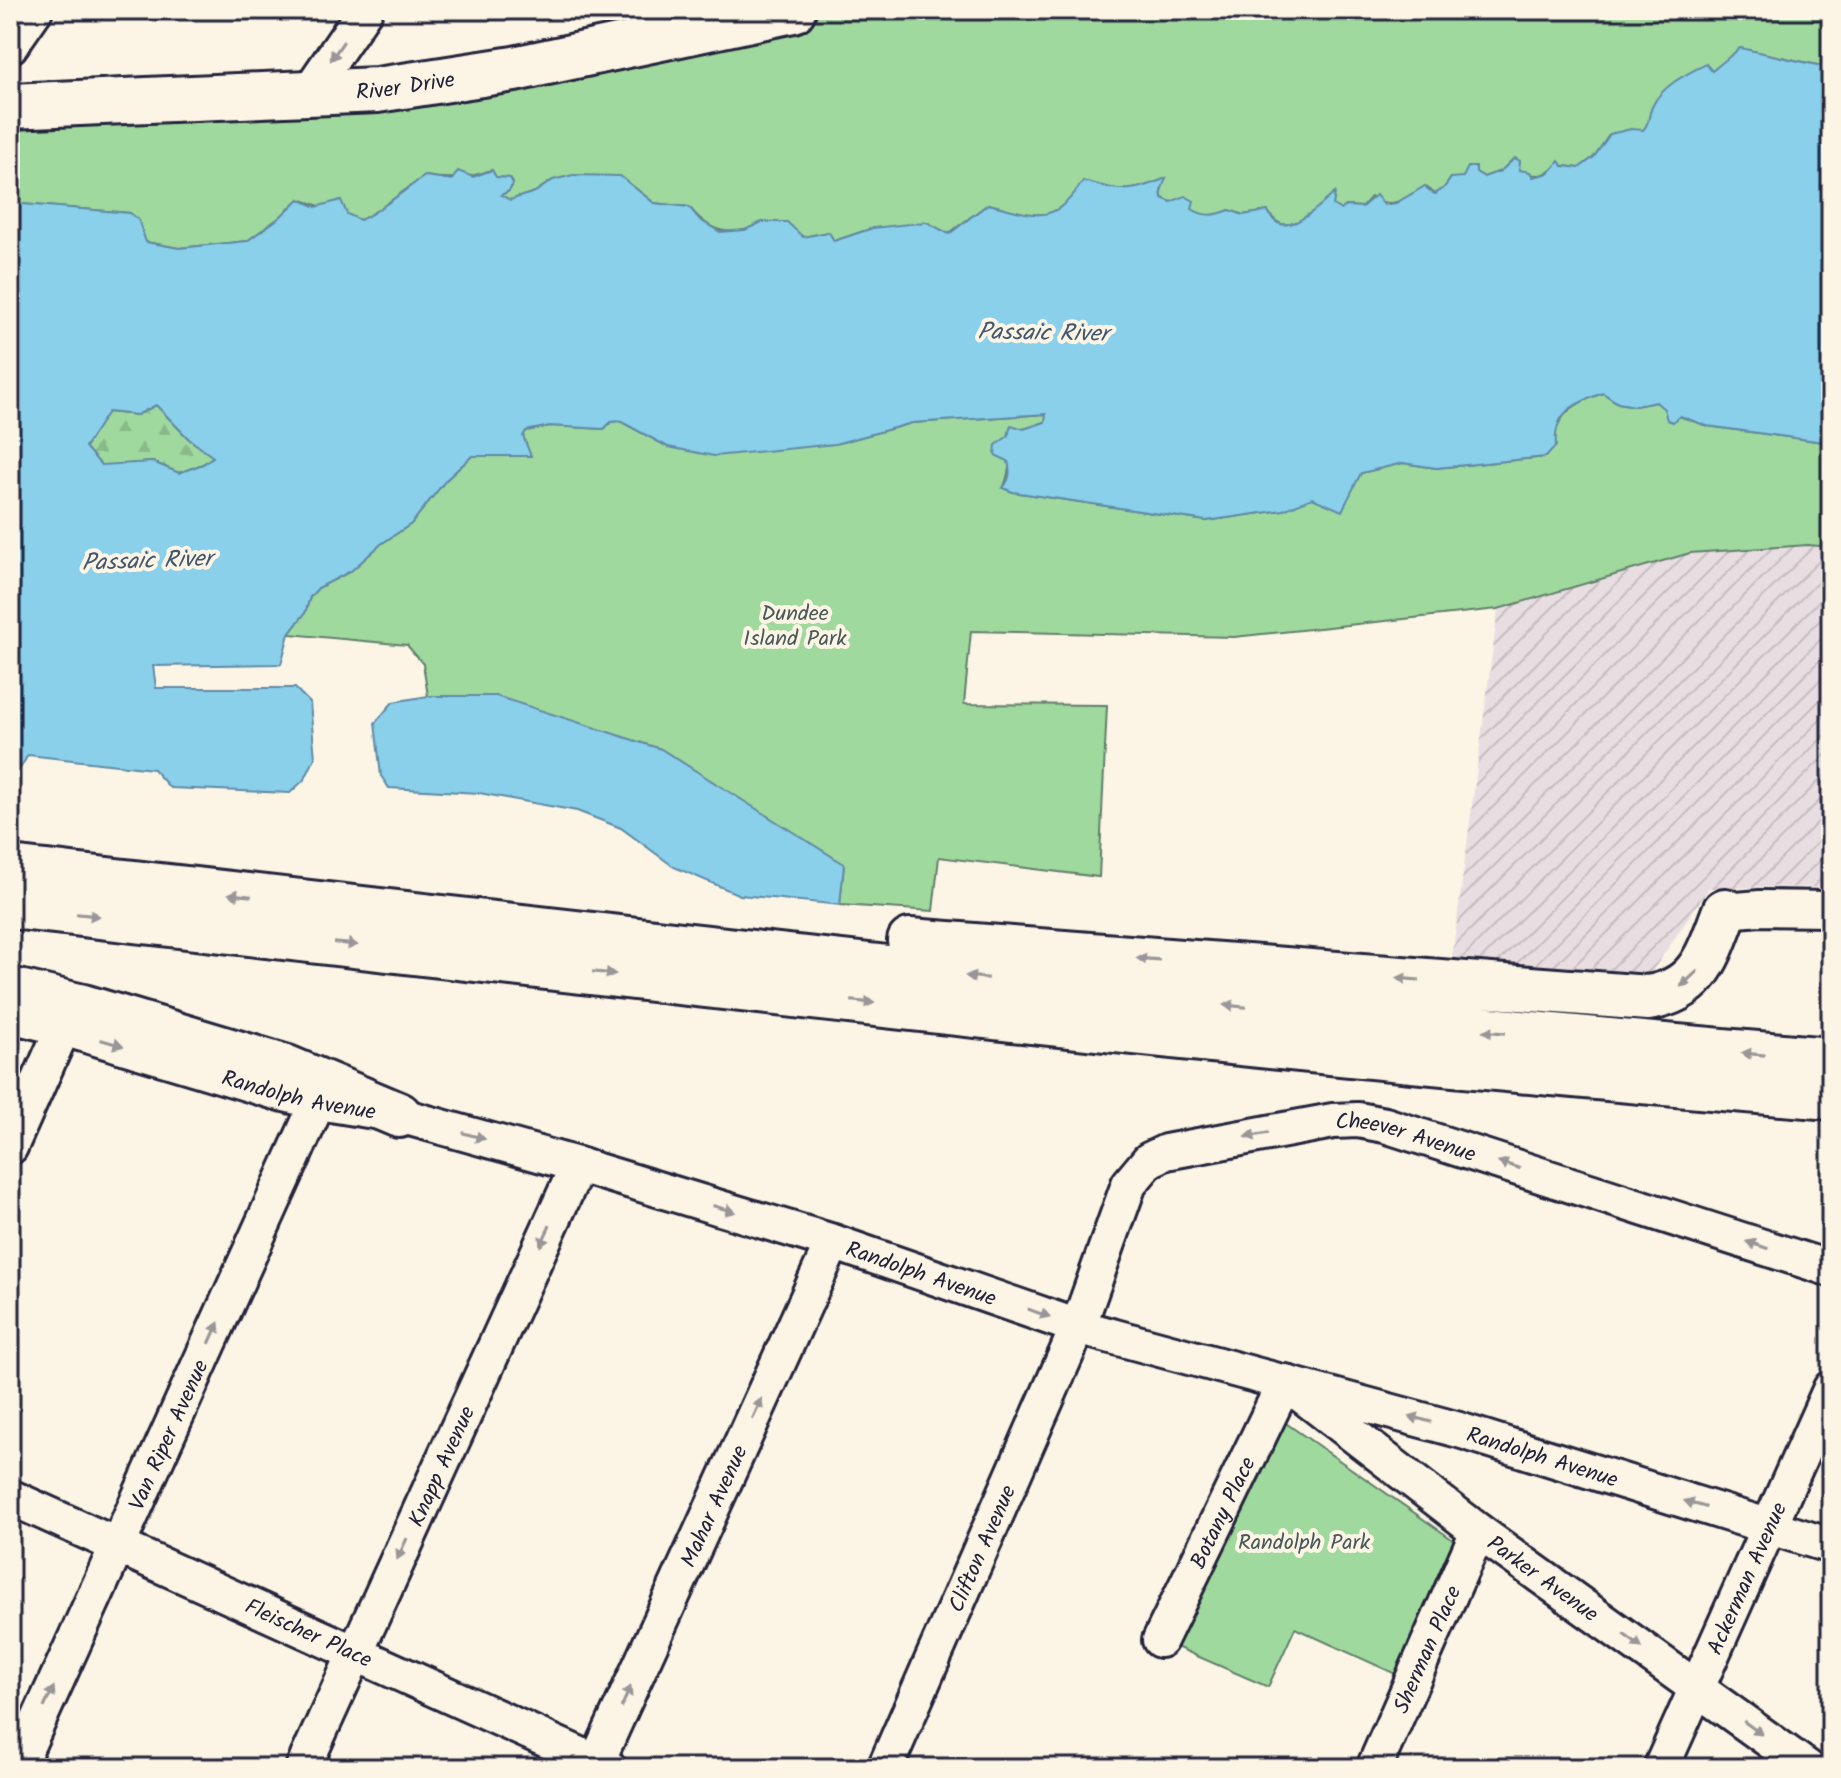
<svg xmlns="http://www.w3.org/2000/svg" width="1841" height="1778" viewBox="0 0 1841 1778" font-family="Kalam,sans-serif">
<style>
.industrial{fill:url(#industrial-furrows)}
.forest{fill:url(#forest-firs);stroke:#617e6c;stroke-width:2}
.green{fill:#a0d99e;stroke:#617e6c;stroke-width:2}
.water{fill:#8ad0eb;stroke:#608aa5;stroke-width:2;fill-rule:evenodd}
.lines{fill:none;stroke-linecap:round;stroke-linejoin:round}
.minor-casing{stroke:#22223b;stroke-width:40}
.major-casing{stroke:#22223b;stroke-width:50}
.highway-casing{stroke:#22223b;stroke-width:50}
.minor{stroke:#fcf5e5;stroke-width:34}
.major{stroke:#fcf5e5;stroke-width:44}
.highway{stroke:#fcf5e5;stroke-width:44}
.oneway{fill:#9a9698}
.labels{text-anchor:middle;stroke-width:8;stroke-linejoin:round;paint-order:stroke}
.street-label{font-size:22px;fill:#22223b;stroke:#fcf5e5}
.park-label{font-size:22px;fill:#485959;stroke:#fcf5e5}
.water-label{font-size:24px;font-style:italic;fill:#415670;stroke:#fcf5e5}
</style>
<defs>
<pattern id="industrial-furrows" width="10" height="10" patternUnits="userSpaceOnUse" patternTransform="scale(2)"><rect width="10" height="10" fill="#e8dee1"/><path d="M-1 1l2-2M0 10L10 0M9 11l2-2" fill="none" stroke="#c7bec2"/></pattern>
<pattern id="forest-firs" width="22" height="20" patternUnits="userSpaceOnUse" patternTransform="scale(2)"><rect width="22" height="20" fill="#a0d99e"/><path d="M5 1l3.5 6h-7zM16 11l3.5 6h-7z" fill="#8aba89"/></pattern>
</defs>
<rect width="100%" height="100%" fill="#fcf5e5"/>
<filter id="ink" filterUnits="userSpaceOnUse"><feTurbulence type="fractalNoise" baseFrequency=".0125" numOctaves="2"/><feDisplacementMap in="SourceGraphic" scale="16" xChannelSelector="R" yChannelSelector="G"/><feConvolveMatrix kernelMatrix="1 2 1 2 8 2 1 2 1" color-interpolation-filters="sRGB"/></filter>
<g filter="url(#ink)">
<!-- industrial -->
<path class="industrial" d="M1808,545l23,2v340l-122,1 -60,88 -198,-11 47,-356 192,-56z"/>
<!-- forest -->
<path class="forest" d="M156,405l33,34 25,17 -11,8 -24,9 -26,-11 -52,4 -16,-19 22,-35 30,3z"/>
<!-- green -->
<path class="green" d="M794,10h1037v58l-91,-20 -22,20 -67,42 -3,15 -5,6 -33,3 -16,23 -15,11 -22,-3c-12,13 -23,12 -38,5l-1,-6 -6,-4 -11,11 -17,6 -8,-5 -17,7 -8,-1 -7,10 -9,6 -10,-8c-21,12 -30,25 -54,11l-9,10 -16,-1 -5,4 -8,-5 1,-11c-17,14 -50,50 -66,17l-25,4 -13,-5c-6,2 -13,6 -19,6 -8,0 -39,-14 -49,-18l-1,-7 4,-12c-37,16 -43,12 -82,3 -30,46 -48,33 -95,22l-40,30 -75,-6 -39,13 -6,-9 -25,5c-10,-8 -28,-16 -41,-14 -6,0 -12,6 -18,7 -25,6 -40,-5 -55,-23l-35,-4 -34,-27 -67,4 -18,12 -25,8 -9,-5 8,-4 4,-7 -3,-6 -15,-1 -4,-7c-24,9 -41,10 -66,6 -20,13 -46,36 -65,44l-61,-21 -20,19 -32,23 -68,7 -33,-6 -16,-29 -120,-10v-97l299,-14z
M1603,393l15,10 17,3 21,-4 20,15 3,-1 28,10 124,17v104l-23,-2 -118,8 -192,56 -264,28 -263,-6 -7,73 143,1 -8,172 -160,-20 -6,54 -93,-6 4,-41 -348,-168h-68l-5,-32 -16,-19 -118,-11 16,-21 5,-16 8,-9 33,-17 30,-27 30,-20 35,-44 26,-24h58l-7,-20 3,-5 24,-5 54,3 7,-7 9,-1 48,26 167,-3 77,-21 135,-9 -2,8 -21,7h-9c-3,15 -5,49 -12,59l10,4 193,29 77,-11 78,-37 42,-10 33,5 110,-11c13,-40 16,-49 57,-64z
M1270,1412l199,139 -56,131 -118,-54 -27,59 -108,-47z"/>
<!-- water -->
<path class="water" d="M1740,48l91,20v375l-124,-17 -27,-10 -7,6 -6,-2 -3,-11 -8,-7 -21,4 -17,-3 -15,-10c-28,10 -50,19 -47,53l-10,11 -110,11 -33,-5 -42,10 -19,38 -30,-13 -29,12 -77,11 -193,-29 -10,-4c7,-9 8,-16 5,-27l-13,-6 1,-10 12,-9 3,-11 13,4 21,-7 1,-8 -134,9 -77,21 -121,12 -46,-9 -48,-26 -9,1 -7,7 -54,-3 -24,5 -3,5 8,20h-59l-26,24 -35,44 -30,20 -30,27 -33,17 -8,9 -5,16 -16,21 -8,30 -128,2 3,22h139l15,15 5,55 -10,21 -15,14 -120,-5 -17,-19 -125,-14 -7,12 -11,8v-572l120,10 8,6 8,23 33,6 68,-7 32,-23 20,-19 17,8 25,-7 6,14 13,6c20,-8 45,-31 65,-44l27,4 6,-9 15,6 19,-7 4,7 14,1 3,6 -4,7 -8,4 9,5 25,-8 18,-12 20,-5 47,1 34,27 35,4 11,13 20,12 25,-2 17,-8h25l16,15 26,-5 5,9 39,-13 54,-6 22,12 39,-30c47,11 65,24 95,-23 39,10 45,13 83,-3l-5,13 1,7 9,4 14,-6 9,5 -2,8c14,9 24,6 38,1l13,5 25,-4c15,34 50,-5 67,-18l-2,12 8,5 5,-4 16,1 14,-12 8,10 12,-2 29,-17 4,5 6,3 9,-6 7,-10 12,-1 5,-10h8v5l8,5 17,-6 14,-13 5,3 -1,9 11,2 3,5 16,-4 10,-12 4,5 16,2 15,-11 16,-23 21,-5 12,1c7,-7 5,-14 9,-23 9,-21 34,-33 54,-43l6,7zM156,405l33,34 24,18 -10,7 -24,9 -26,-11 -52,3 -16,-18 23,-35 29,3z
M428,696h68l165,53 183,115 -4,41 -100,-10 -66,-28 -53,-39 -44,-17 -98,-18 -90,-5 -8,-12 -6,-53 18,-21z"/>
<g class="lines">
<!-- minor casing -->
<g class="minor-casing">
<g id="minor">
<path d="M10,46l25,-36"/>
<path d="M309,92l56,-82"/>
<path d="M1725,911l35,-3 71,1"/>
<path id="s1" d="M10,1015l53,13 213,64 42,10 81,13 179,50 255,77 245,85 381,103 372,116"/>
<path d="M10,1147l53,-119"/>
<path id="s2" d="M1298,1392l180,139 330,237"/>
<path id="s3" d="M10,1497l599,271"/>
<path id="s4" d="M1160,1640l125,-258"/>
<path id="s5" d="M17,1768l301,-666"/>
<path id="s6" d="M303,1768l275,-603"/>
<path id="s7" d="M594,1768l239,-526"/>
<path id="s8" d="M885,1768l193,-441 51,-143 20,-24 17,-8 167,-31 25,-1 27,5 446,144"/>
<path id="s9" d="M1374,1768l104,-237"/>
<path id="s10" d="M1661,1768l170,-380"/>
</g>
</g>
<!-- major casing -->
<g class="major-casing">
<g id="major">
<path id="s11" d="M10,106l367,-16 137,-21 279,-59"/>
</g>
</g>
<!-- highway casing -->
<g class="highway-casing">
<path id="highway" d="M10,869c607,68 1213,142 1821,191
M10,906c606,68 1213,143 1821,191
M910,941l738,57c52,-8 60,-43 77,-87
M10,990l73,17 204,61 112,47"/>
</g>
<!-- minor -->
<use href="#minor" class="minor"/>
<!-- major -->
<use href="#major" class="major"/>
<!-- highway -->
<use href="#highway" class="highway"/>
</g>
<!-- one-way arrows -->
<defs><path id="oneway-solid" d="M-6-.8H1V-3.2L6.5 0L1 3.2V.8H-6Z" transform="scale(2)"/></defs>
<g class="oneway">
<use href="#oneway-solid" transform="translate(337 51) rotate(124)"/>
<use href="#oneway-solid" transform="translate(240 895) rotate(-174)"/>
<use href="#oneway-solid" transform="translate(88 915) rotate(6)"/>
<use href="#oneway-solid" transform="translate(346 944) rotate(6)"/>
<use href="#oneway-solid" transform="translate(1148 959) rotate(-176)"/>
<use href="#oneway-solid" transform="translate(604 973) rotate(6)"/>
<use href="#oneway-solid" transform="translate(977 977) rotate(-174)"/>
<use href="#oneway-solid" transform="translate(1408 979) rotate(-175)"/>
<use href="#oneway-solid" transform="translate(1689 979) rotate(137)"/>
<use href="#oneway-solid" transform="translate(863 1002) rotate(6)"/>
<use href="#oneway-solid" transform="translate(1235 1006) rotate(-174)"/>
<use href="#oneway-solid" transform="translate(1494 1032) rotate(-175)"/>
<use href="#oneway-solid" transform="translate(112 1043) rotate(17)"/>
<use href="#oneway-solid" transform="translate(1753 1054) rotate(-175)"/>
<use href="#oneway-solid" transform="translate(1257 1135) rotate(170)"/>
<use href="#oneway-solid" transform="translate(474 1136) rotate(16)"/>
<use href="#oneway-solid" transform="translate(1509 1165) rotate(-162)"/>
<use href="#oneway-solid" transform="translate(724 1209) rotate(17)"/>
<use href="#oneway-solid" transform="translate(545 1236) rotate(115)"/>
<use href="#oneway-solid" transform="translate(1757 1245) rotate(-162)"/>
<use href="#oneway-solid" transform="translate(1039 1313) rotate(19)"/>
<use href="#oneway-solid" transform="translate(214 1333) rotate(-66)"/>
<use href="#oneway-solid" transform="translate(757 1409) rotate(-66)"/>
<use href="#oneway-solid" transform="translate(1420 1419) rotate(-165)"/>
<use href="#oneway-solid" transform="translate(1695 1504) rotate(-163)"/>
<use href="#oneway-solid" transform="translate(402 1549) rotate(115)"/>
<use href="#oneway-solid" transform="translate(1633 1641) rotate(36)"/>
<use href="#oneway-solid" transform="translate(49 1697) rotate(-65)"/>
<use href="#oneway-solid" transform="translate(626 1697) rotate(-66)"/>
<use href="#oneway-solid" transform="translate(1753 1728) rotate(36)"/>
</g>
</g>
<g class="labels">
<!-- street labels -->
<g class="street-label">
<text dy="8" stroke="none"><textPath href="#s11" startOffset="396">River Drive</textPath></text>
<text dy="8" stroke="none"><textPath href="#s1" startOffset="300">Randolph Avenue</textPath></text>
<text dy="8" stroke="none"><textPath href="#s8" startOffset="928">Cheever Avenue</textPath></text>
<text dy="8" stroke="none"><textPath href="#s1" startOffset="948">Randolph Avenue</textPath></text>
<text dy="8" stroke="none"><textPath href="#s5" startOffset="366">Van Riper Avenue</textPath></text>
<text dy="8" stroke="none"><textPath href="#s1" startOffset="1596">Randolph Avenue</textPath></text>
<text dy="8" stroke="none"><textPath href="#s6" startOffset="332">Knapp Avenue</textPath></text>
<text dy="8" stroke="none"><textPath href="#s7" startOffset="288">Mahar Avenue</textPath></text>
<text dy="8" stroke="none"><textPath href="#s4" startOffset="142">Botany Place</textPath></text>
<text dy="8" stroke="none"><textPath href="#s8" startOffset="240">Clifton Avenue</textPath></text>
<text dy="8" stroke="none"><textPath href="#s2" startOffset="308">Parker Avenue</textPath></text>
<text dy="8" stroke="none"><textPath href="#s10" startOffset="208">Ackerman Avenue</textPath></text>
<text dy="8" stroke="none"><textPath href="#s3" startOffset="328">Fleischer Place</textPath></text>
<text dy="8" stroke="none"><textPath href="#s9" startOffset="130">Sherman Place</textPath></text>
</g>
<!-- park labels -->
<g class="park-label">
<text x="795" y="620">Dundee<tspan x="795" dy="25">Island Park</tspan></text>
<text x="1304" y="1549">Randolph Park</text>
</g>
<!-- water labels -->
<g class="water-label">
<text transform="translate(1043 332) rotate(1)" y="8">Passaic River</text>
<text transform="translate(147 560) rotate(-2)" y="8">Passaic River</text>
</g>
</g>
<!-- margin -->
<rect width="1841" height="1778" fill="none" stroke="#fcf5e5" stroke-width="40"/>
<rect x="20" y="20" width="1801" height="1738" fill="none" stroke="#22223b" stroke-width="3" filter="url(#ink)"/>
</svg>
